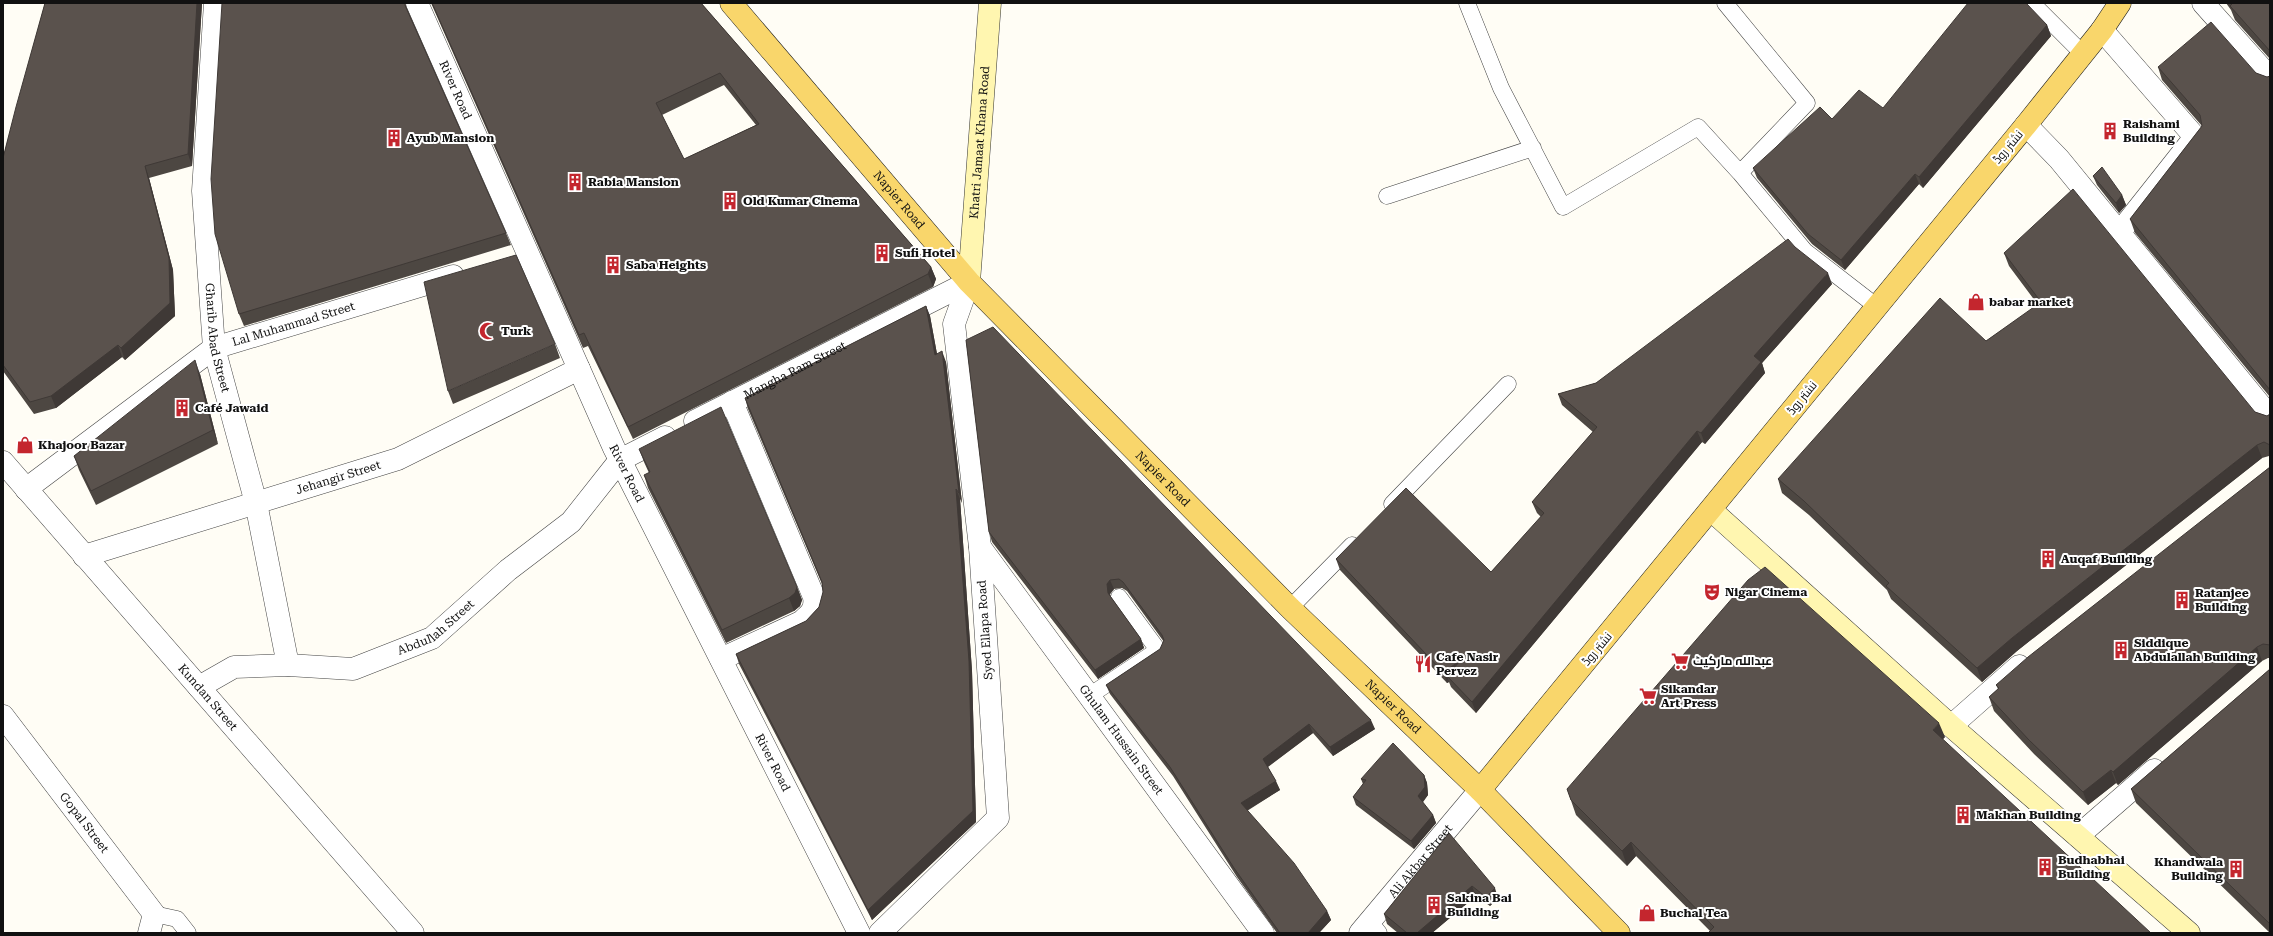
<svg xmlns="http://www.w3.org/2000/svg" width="2273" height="936" viewBox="0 0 2273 936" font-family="'Roboto Serif',Cairo,serif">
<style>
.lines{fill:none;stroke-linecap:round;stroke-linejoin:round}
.lane-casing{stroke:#444;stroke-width:17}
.street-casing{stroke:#444;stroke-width:23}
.secondary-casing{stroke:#333;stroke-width:23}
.primary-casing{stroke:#222;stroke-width:23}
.lane{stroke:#fff;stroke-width:16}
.street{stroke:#fff;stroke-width:22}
.secondary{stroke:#fff6b0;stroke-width:22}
.primary{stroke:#f9d66b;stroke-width:22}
.wall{fill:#4d4742;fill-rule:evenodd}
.shaded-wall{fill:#3f3936}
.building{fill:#5a524d;stroke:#3f3936;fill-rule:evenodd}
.labels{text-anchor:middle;stroke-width:4;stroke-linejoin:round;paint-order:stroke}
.street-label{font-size:12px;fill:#111;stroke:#fff}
.poi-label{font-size:12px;font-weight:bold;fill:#111;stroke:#fff;text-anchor:start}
</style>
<rect width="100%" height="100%" fill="#fffdf5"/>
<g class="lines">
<!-- lane casing -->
<g class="lane-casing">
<path id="lane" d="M1467,3l34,85 62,119 135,-80 42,46
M1725,3l82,100 -67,70 65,78 71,55
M2032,3l51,51
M1387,196l146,-48
M1392,504l116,-120
M1290,608l62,-63
M1089,696l69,-46 -39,-53
M154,914l23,5 11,14
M1371,923l8,10"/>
</g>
<!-- street casing -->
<g class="street-casing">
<g id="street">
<path id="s1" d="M215,3l-12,188 11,157 42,155 32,162"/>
<path id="s2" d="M417,3l197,445 245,485"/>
<path d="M2203,3l67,75"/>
<path d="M2102,30l93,107 -76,96"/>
<path d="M2026,125l33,34 211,258"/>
<path id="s3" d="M695,421l274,-139"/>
<path id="s4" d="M3,462l410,471"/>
<path id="s5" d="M26,489l188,-141 239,-72"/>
<path id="s6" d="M980,547l283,386"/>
<path id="s7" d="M84,556l314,-97 181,-90"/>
<path d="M721,659l80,-37c9,-8 15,-12 13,-25l-82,-195"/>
<path id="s8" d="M199,687l35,-20 54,-2 65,4 79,-31 76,-68 63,-48 49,-62 45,-23"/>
<path id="s9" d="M3,716l151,198 -5,19"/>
<path d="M1951,726l68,-60"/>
<path d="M2078,836l76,-66"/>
<path d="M880,933l118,-115 -18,-271 -26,-223 15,-42"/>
<path id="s10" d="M1360,933l120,-143"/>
</g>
</g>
<!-- secondary casing -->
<g class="secondary-casing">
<g id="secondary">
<path id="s11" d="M969,282l21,-279"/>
<path d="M1711,510l240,216 238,207"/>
</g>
</g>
<!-- primary casing -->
<g class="primary-casing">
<g id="primary">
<path id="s12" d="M731,3l238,279 321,326 190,182 139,143"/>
<path d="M1480,790l546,-665 76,-95 18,-27"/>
</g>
</g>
<!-- lane -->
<use href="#lane" class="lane"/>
<!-- street -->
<use href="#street" class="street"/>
<!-- secondary -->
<use href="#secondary" class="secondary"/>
<!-- primary -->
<use href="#primary" class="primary"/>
</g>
<!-- wall -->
<path class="wall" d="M45,3h157l-10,163 -43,12 24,92 2,46 -50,44 -3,-3 -66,51 -22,6 -31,-43v-213z
M406,3v3l100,227 5,12 -267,81 -5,-12z
M431,3h270l230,264 5,12 -3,8 -300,152 -45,-93 -5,2zM724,85l32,40 -72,34 -22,-44z
M2226,3h44v56l-35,-39 -4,-10z
M2047,25l4,11 -128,152 -4,-4 -74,86 -33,-26 -55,-66 -4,-10 79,-49 51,-11z
M2158,67l98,6 11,4 3,-1v321l-135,-164 -5,-14 72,-93 -40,-46z
M2093,176l29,19 4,10 -7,8 -22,-28z
M1795,247l37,37 -70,79 3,10 -60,71 -3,-2 -226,271 -25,-26 -2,-5 -2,1 -107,-113 -4,-11 155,13 50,-55 -4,-4 -5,-11 61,-70 -31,-27 -4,-11 38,-11z
M2004,253l251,159 12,4 3,-2v42h-1l-7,2 -245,193 -35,31 -91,-83 -4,-9 -78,-75 -27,-22 -4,-14 208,-138 52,-36 -29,-39z
M926,306l4,10 7,38 9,8 16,141 -2,-4 12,172 4,151 -104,98 -133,-256 -3,-10 70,-33 13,-14 4,-15 -1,-8 -74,-175 -3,-11z
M966,340l409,389 -42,27 -20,-23 -45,34 12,23 -33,21 80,100 4,9 -12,13h-42l-40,-56 -64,-101 -63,-82 -4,-9 54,-36 4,-7 -37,-51 -5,-3 -8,1 -4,5 1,3 30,42 3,9 -46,31 -106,-137 -3,-10z
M555,344l5,14 -107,46 -5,-13z
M200,374l18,70 -122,61 -17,-35 -5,-14z
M639,449l158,138 5,13 -2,6 -6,5 -68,32 -78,-155 -4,-13 5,-2 -5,-11z
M2270,467v191h-2l-6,3 -144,124 -2,-2 -28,22 -54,-51 -40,-43 -5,-14 9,-8 -2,-4z
M2270,669v264l-134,-130 -5,-14z
M1945,737l-235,194 -74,-75 -9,10 -51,-51 -9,-26z
M1424,775l3,8 1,12 -6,7 11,13 3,8 -22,26 -58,-44 -3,-8 10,-13 -2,-5z
M1449,833l49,65 -8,8 -14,-10 -44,37h-34l-11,-9 -3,-10z"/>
<!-- shaded-wall -->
<path class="shaded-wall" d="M197,3h5l-10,163 -4,-12z
M2047,25l4,11 -128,152 -4,-11z
M145,166l4,12 24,92 2,46 -50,44 -4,-12z
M1915,174l4,10 -74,86 -4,-10z
M2122,195l4,10 -7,8 -3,-10z
M931,267l5,12 -3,8 -5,-13z
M1828,273l4,11 -70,79 3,10 -60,71 -4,-11 53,-77z
M926,306l4,10 9,49 -4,-10z
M118,345l4,12 -66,51 -5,-12z
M942,351l4,11 16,141 -3,-10z
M195,360l5,14 18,70 -5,-14z
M1697,431l5,11 -226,271 -4,-11z
M2257,445l5,13 -245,193 -35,31 -5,-14 35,-30z
M956,489l4,10 12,172 4,151 -104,98 -4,-10z
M1110,580l4,9 -4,5 1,8 -3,-9 -1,-9z
M797,587l5,13 -2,6 -6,5 -5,-13z
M1141,639l3,9 -46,31 -3,-9z
M2257,647l5,14 -144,124 -5,-13z
M1460,661l-13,15 2,6 -2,1 -4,-11z
M1371,720l4,9 -42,27 -3,-9z
M1939,723l6,14 -7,8 -5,-15z
M1309,724l4,9 -47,35 -3,-9z
M2111,770l5,13 -28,22 -5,-13z
M1424,775l3,8 1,12 -7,10 -3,-9z
M1276,781l4,9 -36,22 -3,-9z
M1433,815l3,8 -22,26 -3,-8z
M1631,842l5,14 -9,10 -5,-15z
M1472,886l4,10 -44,37h-15z
M1495,888l3,10 -8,8 -4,-9z
M1327,911l4,9 -12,13h-11z"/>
<!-- building -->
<path class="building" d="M45,3h152l-9,151 -43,12 24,92 1,45 -49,45 -3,-3 -67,51 -21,6 -27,-37v-207l13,-51z
M222,3h182l102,230 -267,81 -24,-80 -4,-55z
M432,3h269l230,264 -3,7 -300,153 -44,-94 -5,2zM720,73l39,51 -75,35 -28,-56z
M1968,3h58l21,22 -128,152 -4,-3 -74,86 -33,-26 -55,-66 67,-61 12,12 27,-29 24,18z
M2231,3h39v48l-40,-45 2,-2z
M2211,22l45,51 11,4 3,-1v314l-140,-171 72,-93 -2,-11 -42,-48z
M2102,167l20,28 -6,8 -23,-27z
M2073,189l182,223 12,4 3,-2v31l-6,-3 -7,3 -245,193 -35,30 -91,-82 3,-3 -85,-82 -26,-22 162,-181 46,43 55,-39 -37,-49z
M1788,239l7,8 33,26 -74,83 7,6 -60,71 -4,-2 -225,271 -25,-26 13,-15 -17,11 -107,-113 70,-71 85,84 53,-59 -12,-11 65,-75 -39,-33 38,-11z
M516,255l39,89 -107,47 -24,-109z
M926,306l9,49 7,-4 17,142 -3,-4 13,172 4,150 -105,99 -132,-256 70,-33 13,-14 4,-15 -1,-10 -77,-184z
M993,327l378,393 -41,27 -21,-23 -46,35 13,22 -35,22 53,60 33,48 -19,22h-28l-46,-65 -64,-101 -64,-82 54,-36 4,-9 -2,-5 -39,-53 -4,-3 -9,1 -3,4 1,9 33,46 -46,31 -106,-138 -23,-192z
M195,360l18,70 -122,61 -17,-35z
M721,407l76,180 -2,6 -6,5 -67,32 -78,-155 6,-3 -11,-23z
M2270,467v178l-7,-1 -6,3 -144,125 -2,-2 -28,22 -54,-52 -40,-43 10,-9 -3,-3 32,-28z
M1765,567l174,156 -6,7 218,203h-443l6,-6 -83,-85 -9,9 -51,-51 -4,-11 181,-209z
M2270,669v255l-139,-135z
M1393,743l31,32 1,12 -7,9 15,19 -22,26 -58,-44 13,-17 -5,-1z
M1449,833l46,55 -9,9 -14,-11 -55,47h-10l-23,-19z"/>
<!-- icons -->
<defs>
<g id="building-bare" transform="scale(1.38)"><path d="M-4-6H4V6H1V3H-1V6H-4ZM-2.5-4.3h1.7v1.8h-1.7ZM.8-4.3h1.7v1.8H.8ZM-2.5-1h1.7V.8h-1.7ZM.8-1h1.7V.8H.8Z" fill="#c4262e" stroke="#fff" stroke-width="2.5" paint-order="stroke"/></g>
<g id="shop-bare" transform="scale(1.38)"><path d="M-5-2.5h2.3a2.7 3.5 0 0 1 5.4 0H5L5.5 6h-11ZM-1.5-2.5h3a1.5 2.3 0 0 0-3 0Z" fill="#c4262e" stroke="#fff" stroke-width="2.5" paint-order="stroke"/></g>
<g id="mosque-bare" transform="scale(1.38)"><path d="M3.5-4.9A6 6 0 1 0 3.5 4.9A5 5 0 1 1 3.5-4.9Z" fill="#c4262e" stroke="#fff" stroke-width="2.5" paint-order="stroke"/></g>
<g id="theatre-bare" transform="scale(1.38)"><path d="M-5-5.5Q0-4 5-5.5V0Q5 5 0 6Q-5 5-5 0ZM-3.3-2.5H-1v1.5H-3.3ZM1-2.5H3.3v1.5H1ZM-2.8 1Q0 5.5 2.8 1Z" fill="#c4262e" stroke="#fff" stroke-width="2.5" paint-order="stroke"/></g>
<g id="supermarket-bare" transform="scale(1.38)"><path d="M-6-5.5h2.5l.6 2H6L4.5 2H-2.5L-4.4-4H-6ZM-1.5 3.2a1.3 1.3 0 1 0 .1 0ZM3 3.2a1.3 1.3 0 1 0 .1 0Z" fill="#c4262e" stroke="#fff" stroke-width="2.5" paint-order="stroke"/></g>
<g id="restaurant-bare" transform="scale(1.38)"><path d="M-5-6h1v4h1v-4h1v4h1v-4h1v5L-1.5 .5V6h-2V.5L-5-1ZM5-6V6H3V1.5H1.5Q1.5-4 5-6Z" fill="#c4262e" stroke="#fff" stroke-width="2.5" paint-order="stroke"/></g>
</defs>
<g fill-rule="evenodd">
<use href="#building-bare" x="2110" y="131"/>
<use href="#building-bare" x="394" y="138"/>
<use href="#building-bare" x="575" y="182"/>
<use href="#building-bare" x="730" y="201"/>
<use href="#building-bare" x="882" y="253"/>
<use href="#building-bare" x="613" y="265"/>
<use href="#shop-bare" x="1976" y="302"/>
<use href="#mosque-bare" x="488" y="331"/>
<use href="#building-bare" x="182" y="408"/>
<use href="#shop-bare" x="25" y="445"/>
<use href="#building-bare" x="2048" y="559"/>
<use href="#theatre-bare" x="1712" y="592"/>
<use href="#building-bare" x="2182" y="600"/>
<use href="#building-bare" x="2121" y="650"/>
<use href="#supermarket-bare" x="1680" y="661"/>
<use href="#restaurant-bare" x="1423" y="664"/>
<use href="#supermarket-bare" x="1648" y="696"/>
<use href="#building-bare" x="1963" y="815"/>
<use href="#building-bare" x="2045" y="867"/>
<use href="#building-bare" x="2236" y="869"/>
<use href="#building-bare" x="1434" y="905"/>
<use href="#shop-bare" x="1647" y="913"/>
</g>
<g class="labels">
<!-- street labels -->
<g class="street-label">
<text dy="4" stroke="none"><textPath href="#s2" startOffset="95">River Road</textPath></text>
<text dy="4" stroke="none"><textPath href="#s11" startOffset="140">Khatri Jamaat Khana Road</textPath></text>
<text transform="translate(2008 147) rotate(-50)" y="4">نشتر روڈ</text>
<text dy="4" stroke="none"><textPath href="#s12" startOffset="259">Napier Road</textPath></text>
<text dy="4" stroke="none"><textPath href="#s5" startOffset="318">Lal Muhammad Street</textPath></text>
<text dy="4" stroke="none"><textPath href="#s1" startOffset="336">Gharib Abad Street</textPath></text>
<text dy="4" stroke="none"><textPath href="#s3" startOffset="112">Mangha Ram Street</textPath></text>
<text transform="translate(1802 398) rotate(-51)" y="4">نشتر روڈ</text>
<text dy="4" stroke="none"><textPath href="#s2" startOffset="515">River Road</textPath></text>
<text dy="4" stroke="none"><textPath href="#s7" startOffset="266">Jehangir Street</textPath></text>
<text dy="4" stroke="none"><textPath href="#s12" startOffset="643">Napier Road</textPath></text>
<text dy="4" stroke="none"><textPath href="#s8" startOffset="253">Abdullah Street</textPath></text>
<text transform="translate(985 630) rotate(-94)" y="4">Syed Ellapa Road</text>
<text transform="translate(1597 649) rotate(-50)" y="4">نشتر روڈ</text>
<text dy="4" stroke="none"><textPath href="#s4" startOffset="312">Kundan Street</textPath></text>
<text dy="4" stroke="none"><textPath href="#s12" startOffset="967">Napier Road</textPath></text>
<text dy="4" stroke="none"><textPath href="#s6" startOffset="239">Ghulam Hussain Street</textPath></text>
<text dy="4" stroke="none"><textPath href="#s2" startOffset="839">River Road</textPath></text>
<text dy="4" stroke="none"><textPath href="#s9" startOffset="134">Gopal Street</textPath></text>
<text dy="4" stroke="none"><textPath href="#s10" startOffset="94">Ali Akbar Street</textPath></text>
</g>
<!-- poi labels -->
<g class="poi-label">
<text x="2123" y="128">Raishami<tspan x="2123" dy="14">Building</tspan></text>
<text x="407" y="142">Ayub Mansion</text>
<text x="588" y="186">Rabia Mansion</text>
<text x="743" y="205">Old Kumar Cinema</text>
<text x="895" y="257">Sufi Hotel</text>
<text x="626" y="269">Saba Heights</text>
<text x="1989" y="306">babar market</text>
<text x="501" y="335">Turk</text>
<text x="195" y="412">Café Jawaid</text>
<text x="38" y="449">Khajoor Bazar</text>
<text x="2061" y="563">Auqaf Building</text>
<text x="1725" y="596">Nigar Cinema</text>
<text x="2195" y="597">Ratanjee<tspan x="2195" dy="14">Building</tspan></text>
<text x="2134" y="647">Siddique<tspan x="2134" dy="14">Abdulallah Building</tspan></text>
<text x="1436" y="661">Cafe Nasir<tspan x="1436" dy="14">Pervez</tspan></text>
<text x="1693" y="665">عبداللہ مارکیٹ</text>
<text x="1661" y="693">Sikandar<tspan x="1661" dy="14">Art Press</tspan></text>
<text x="1976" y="819">Makhan Building</text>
<text x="2058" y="864">Budhabhai<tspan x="2058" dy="14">Building</tspan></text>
<text x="2223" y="866" text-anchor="end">Khandwala<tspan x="2223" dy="14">Building</tspan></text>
<text x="1447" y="902">Sakina Bai<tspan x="1447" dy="14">Building</tspan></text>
<text x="1660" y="917">Buchal Tea</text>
</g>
</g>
<!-- border -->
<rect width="2273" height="936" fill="none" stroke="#111111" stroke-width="8"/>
</svg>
